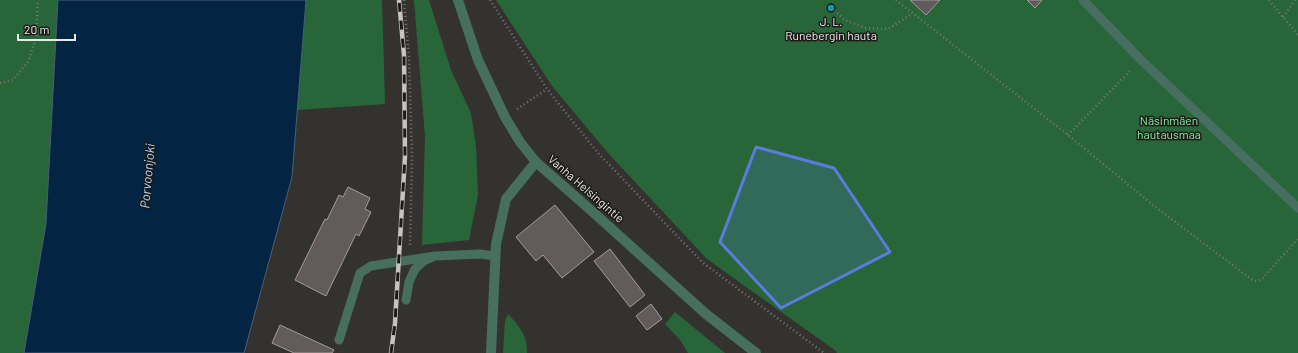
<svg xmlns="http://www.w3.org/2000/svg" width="1298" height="353" viewBox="0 0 1298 353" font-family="Barlow,sans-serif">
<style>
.green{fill:#28663a}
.water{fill:#032443;stroke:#485f74}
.building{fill:#625b5b;stroke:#a29c9b}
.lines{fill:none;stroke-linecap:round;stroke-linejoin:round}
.path{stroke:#787673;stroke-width:2.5;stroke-dasharray:1 3;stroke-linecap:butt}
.service{stroke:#466f60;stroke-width:9}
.tertiary{stroke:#466f60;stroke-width:10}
.rail-casing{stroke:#c5c4c1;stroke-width:4.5}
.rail{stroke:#1b1a18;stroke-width:3;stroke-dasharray:9;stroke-linecap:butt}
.marked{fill:#5a7cdc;fill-opacity:0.2;stroke:#5a7cdc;stroke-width:3;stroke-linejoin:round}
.culture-dot{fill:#0f9aa8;stroke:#1b1a18;stroke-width:1.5}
.labels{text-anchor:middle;stroke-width:3;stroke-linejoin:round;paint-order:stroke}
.poi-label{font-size:12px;fill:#eae9e6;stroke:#1b1a18}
.park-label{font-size:12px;fill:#88eea0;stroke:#1b1a18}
.street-label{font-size:12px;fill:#eae9e6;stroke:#1b1a18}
.water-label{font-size:13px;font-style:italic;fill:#b7d6f8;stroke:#1b1a18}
</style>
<rect width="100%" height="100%" fill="#34322e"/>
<!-- green -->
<path class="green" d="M0,0h58l-12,224 -22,129h-24z
M306,0h76l3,104 -88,6z
M414,0h15l22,70 20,43 5,34 2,48 -9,45 -47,5 3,-108z
M496,0h802v353h-461l-1,-2 -129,-92 -99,-106 -56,-67z
M675,312l50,41h-37l-8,-13 -15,-16z
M508,314c11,12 20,22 19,39h-24l2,-32z"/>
<!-- water -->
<path class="water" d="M58,0h248l-14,177 -48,176h-220l22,-129z"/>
<!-- building -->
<path class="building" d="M910,0h30l-14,15z
M1027,0h15l-7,8z
M348,187l22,11 -5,11 6,3 -12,24 -3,-2 -30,62 -31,-16 30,-61 2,1 12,-25 4,2z
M555,205l39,47 -32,26 -19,-23 -7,6 -20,-24z
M610,249l35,46 -15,12 -36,-46z
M651,304l11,15 -15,11 -11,-14z
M280,325l54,25 -2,3h-38l-22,-10z"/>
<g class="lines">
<!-- path -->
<path class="path" d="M404,0l5,57 3,100 -2,90
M490,0l57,89 51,64 104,109 122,91
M896,0l172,135 90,74 93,70 6,2 5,-2 36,-40
M1269,0l29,35
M831,8l14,12 21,8 22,1 24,-15
M1283,17l12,-17
M0,83l13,-3 15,-18 8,-24 2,-38
M517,109l30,-20
M1068,135l64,-66"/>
<!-- service -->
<path class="service" d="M1083,0l58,60 157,148
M406,300l3,-18 6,-13 9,-8 11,-5 45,-2 15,2
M339,340l21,-67 11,-7 64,-10"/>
<!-- tertiary -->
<path class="tertiary" d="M458,0l20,60 27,57 15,25 16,20 58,51 112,101 50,39
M491,353l5,-109 10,-45 30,-37"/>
<!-- rail casing -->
<g class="rail-casing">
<path id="rail" d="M391,353l4,-30 10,-167 -1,-101 -5,-55"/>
</g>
<!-- rail -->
<use href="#rail" class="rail"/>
</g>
<!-- marked area -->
<path class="marked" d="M756,147l78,21 56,84 -109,56 -61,-66z"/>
<!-- markers -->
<circle class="culture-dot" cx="831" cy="8" r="4"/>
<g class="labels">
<!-- poi labels -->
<g class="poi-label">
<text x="831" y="26">J. L.<tspan x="831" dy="14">Runebergin hauta</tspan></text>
</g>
<!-- park labels -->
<g class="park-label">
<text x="1169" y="125">Näsinmäen<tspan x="1169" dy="14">hautausmaa</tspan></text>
</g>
<!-- street labels -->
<g class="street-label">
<text transform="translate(586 189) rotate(41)" y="4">Vanha Helsingintie</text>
</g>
<!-- water labels -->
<g class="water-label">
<text transform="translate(147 176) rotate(-85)" y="5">Porvoonjoki</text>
</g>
</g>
<!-- scale -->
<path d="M18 34v6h57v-6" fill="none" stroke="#eae9e6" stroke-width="2"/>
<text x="24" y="34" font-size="12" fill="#eae9e6" stroke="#1b1a18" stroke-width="3" paint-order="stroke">20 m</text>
</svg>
